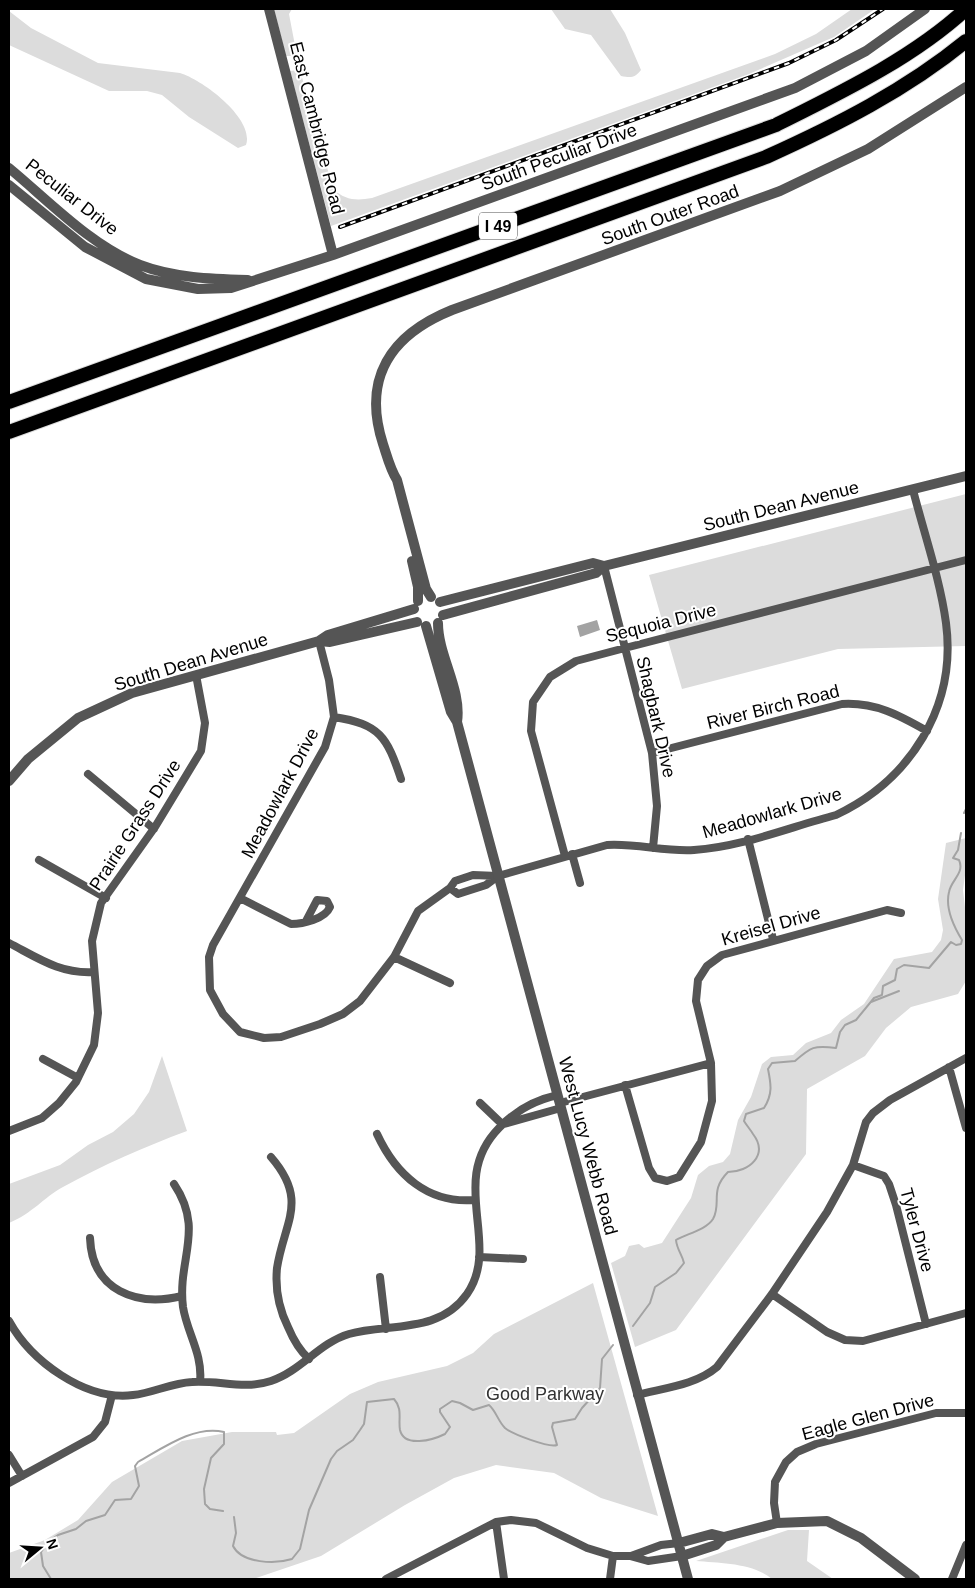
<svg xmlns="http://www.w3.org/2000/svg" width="975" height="1588" viewBox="0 0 975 1588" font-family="Arial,sans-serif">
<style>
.green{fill:#dcdcdc}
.water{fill:#a3a3a3}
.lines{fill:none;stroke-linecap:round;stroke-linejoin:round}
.stream{stroke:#a3a3a3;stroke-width:2}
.motorway-casing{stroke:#dbdbdb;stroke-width:16}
.minor{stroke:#555;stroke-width:8}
.tertiary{stroke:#555;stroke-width:10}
.motorway{stroke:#000;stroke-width:14}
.rail-casing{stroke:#000;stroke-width:4}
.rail{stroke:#fff;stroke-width:2;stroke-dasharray:5.5;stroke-linecap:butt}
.labels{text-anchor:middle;stroke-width:4;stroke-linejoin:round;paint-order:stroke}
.shield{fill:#fff;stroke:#4c4c4c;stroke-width:1}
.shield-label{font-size:16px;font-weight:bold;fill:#000}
.street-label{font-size:18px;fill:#000;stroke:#fff}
.park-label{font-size:18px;fill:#333;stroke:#fff}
</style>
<rect width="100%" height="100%" fill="#fff"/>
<!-- green -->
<path class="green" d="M274,9h18l-3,5 8,42h-11z
M551,9h59l15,24 16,37c-6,8 -10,8 -20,6l-30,-41 -26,-6z
M852,9h23l-41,28 -85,37 -418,152 -41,-155 10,-1 33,119c12,11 23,12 39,9l403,-144 41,-20z
M9,11l22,17 67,35 82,10c23,7 75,46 66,72l-8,3 -49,-31 -27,-22 -15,-4h-38l-100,-46z
M966,494v152l-128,3 -156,40 -33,-114z
M966,838v30l-3,22 3,26v65l-8,13 -47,13 -25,21 -21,28 -58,33 -1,65 -130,176 -41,17 -24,-84 14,-7 4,-10 10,-2 5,4 18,-5 29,-45 7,-23 11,-9 14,-4 7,-8 8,-34 13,-23 11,-33 9,-7 22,-2 13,-12 25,-10 10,-13 23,-16 30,-45 38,-7 9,-12 2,-10 -5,-31 8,-56z
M162,1056l25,75c-43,16 -84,34 -124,56 -20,11 -30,26 -54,36v-39l51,-19 28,-20 25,-13 21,-18 15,-22z
M593,1283l65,233 -57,-18 -47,-25 -58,-8 -42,13 -49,27 -84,51 -68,23h-244v-26l36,-13 33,-20 34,-38 70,-41 50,-9h44l1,3 17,-2 56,-39 28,-12 69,-16 26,-13 21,-19z
M788,1530h21l-2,31 26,18h-61c-19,-16 -52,-16 -76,-18z"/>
<!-- water -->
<path class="water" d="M597,620l3,10 -20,7 -3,-11z"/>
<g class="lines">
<!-- stream -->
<path class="stream" d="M964,813l2,-4
M871,1002l28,-11
M633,1326l17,-23 5,-16 21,-14 8,-10c-2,-9 -7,-13 -8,-23 10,-6 30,-10 37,-21 9,-16 -4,-28 15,-47 21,0 41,-17 25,-38 -3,-5 -6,-8 -9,-13l2,-7 18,-6c9,-14 7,-24 4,-39l4,-6 23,-2c16,-14 19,-16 41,-13l4,-16 5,-7 11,-5 18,-22 8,-3 1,-9 12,-6 2,-11 7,-4 25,3 22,-26 5,3 5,-1 1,-4c-8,-13 -17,-32 -13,-48 2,-12 16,-19 10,-32l-6,-2 5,-8 3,-17
M234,1517l2,16 -3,13c9,18 43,18 59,13l8,-10 9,-39 22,-51 6,-8 16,-11 7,-10 4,-6 3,-22 27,-3c9,10 4,20 6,31 4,18 33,10 45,4l5,-7 -10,-15v-3l12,-8 8,2 13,7 16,-5c7,6 9,16 16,23 7,6 44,20 52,17l-5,-18 1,-4 22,-4 7,-11 18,-20 2,-29 11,-14
M51,1579l-8,-13 -2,-14 8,-11 9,-6 18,-6 10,-8 19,-6 10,-15 16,-1 8,-13 -4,-20 3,-4c25,-14 56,-37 86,-30v12l-13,14 -7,31 1,15 5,5 13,2"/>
<!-- motorway casing -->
<g class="motorway-casing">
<path id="motorway" d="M9,402l767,-277c64,-32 137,-67 190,-116
M9,432l757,-275c71,-32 140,-67 200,-116"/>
</g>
<!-- minor -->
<path class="minor" d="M604,566l48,187 5,53 -4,42
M319,641l10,39 5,37 -9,30 -112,198 -4,12 1,33 13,24 17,18 24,6 17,-1 39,-13 23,-10 17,-13 34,-44 24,-46 32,-23 5,-7 18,-6 25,1 109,-31c29,-2 58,7 87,5 48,-3 96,-23 142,-35 74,-35 121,-108 110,-192 -6,-44 -22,-90 -33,-133
M334,717c46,7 53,20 67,62
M652,753l190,-49c33,-2 57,11 85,27
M88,774l66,55
M748,839l25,100
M572,854l8,29
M565,856l-34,-125 2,-29 17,-25 26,-16 49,-13 341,-88
M39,860l67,38
M450,888l8,6 28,-9 12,-9
M240,898l51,26c12,0 34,-5 39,-17l-3,-6 -10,-1 -11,21
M9,943c29,15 51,31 85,29
M394,957l56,26
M43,1059l35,19
M949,1067l17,61
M625,1085l24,83 6,10 12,3 12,-4 22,-35 11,-41 -1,-38 -15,-62 2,-21 9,-14 15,-11 165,-45 14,3
M480,1103l22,21
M560,1103l151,-40
M504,1124l57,-16
M9,1131l33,-13 17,-15 17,-21 18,-37 4,-32 -6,-72 9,-38 54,-76 46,-76 4,-28 -9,-48
M377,1134c19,41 51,70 98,66
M271,1157c38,44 13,65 6,111 -2,21 2,41 11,59 5,12 11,23 21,32
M853,1165l31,11 5,8 7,21 30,119
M174,1184c31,46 3,75 9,123 4,26 20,47 17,75
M90,1238c2,53 47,69 92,58
M479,1257l44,2
M380,1277l6,52
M772,1294l55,38 18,8 18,1 103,-28
M9,1321c22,40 76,80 124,74 20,-2 38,-12 59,-13 27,-2 52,8 79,-1 30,-10 48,-38 78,-47 40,-11 90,0 118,-40 35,-50 -20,-113 32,-166 16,-17 36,-28 59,-33
M637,1395c27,-7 59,-10 80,-28l55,-73 55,-82 26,-47 13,-43 7,-9 17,-13 76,-42
M9,1455l13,21
M9,1483l84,-46 12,-15 7,-27
M496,1522l8,57
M777,1523l-3,-20 1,-21 11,-20 11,-10 19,-8 120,-31h30
M631,1556l30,-11 18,-2
M386,1579l110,-57 15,-2 25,3 51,25 26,8h17l18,5 34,-5
M610,1579l3,-23
M952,1579l14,-34"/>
<!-- tertiary -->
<path class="tertiary" d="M269,9l64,246
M9,168c40,33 81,77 131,97 34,13 72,14 108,15
M9,185l76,62 61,32 52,10 33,-1 102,-33 462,-167 71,-37 59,-42
M412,561l6,26v14
M431,597l-5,-8 -29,-109c-7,-11 -10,-24 -14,-36 -21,-65 7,-109 69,-134l328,-119 88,-42 98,-62
M440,602l153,-39 11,3
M443,615l153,-42 8,-7 362,-90
M438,623c0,33 24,66 19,99
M426,626l25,86 6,10 231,857
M319,641l11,1 87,-20
M9,781l19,-22 50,-41 54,-25 187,-52 9,-6 86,-26
M679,1543l33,-9 12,3 53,-14 50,-2 34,17 54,41
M682,1556l34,-11 8,-8"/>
<!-- motorway -->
<use href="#motorway" class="motorway"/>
<!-- rail casing -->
<g class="rail-casing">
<path id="rail" d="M340,227l449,-164 47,-23 47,-31"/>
</g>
<!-- rail -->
<use href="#rail" class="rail"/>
</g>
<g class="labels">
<!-- shield labels -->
<rect class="shield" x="479" y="212.5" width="38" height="27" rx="4"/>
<g class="shield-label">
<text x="498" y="232">I 49</text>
</g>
<!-- street labels -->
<g class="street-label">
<text transform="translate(317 128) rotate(76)" y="6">East Cambridge Road</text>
<text transform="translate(559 157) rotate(-20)" y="6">South Peculiar Drive</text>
<text transform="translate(72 197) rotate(38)" y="6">Peculiar Drive</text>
<text transform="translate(670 215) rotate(-20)" y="6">South Outer Road</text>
<text transform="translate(781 506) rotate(-14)" y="6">South Dean Avenue</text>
<text transform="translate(661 623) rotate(-14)" y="6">Sequoia Drive</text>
<text transform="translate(191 662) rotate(-17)" y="6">South Dean Avenue</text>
<text transform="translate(773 707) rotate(-14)" y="6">River Birch Road</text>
<text transform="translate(656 717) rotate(77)" y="6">Shagbark Drive</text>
<text transform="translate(280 793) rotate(-62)" y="6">Meadowlark Drive</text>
<text transform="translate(772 813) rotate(-16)" y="6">Meadowlark Drive</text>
<text transform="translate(135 825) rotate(-57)" y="6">Prairie Grass Drive</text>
<text transform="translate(771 926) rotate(-16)" y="6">Kreisel Drive</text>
<text transform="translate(588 1146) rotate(75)" y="6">West Lucy Webb Road</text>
<text transform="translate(917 1230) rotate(75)" y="6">Tyler Drive</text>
<text transform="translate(868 1417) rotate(-15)" y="6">Eagle Glen Drive</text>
</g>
<!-- park labels -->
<g class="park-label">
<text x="545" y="1400">Good Parkway</text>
</g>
</g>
<!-- border -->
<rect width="975" height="1588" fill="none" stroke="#000000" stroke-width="20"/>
<!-- north arrow -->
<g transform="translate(40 1548) rotate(72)" stroke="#ffffff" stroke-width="4" paint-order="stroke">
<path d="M0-4L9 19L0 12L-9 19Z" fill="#000000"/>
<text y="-8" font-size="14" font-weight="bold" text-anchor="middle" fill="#000000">N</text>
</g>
</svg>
